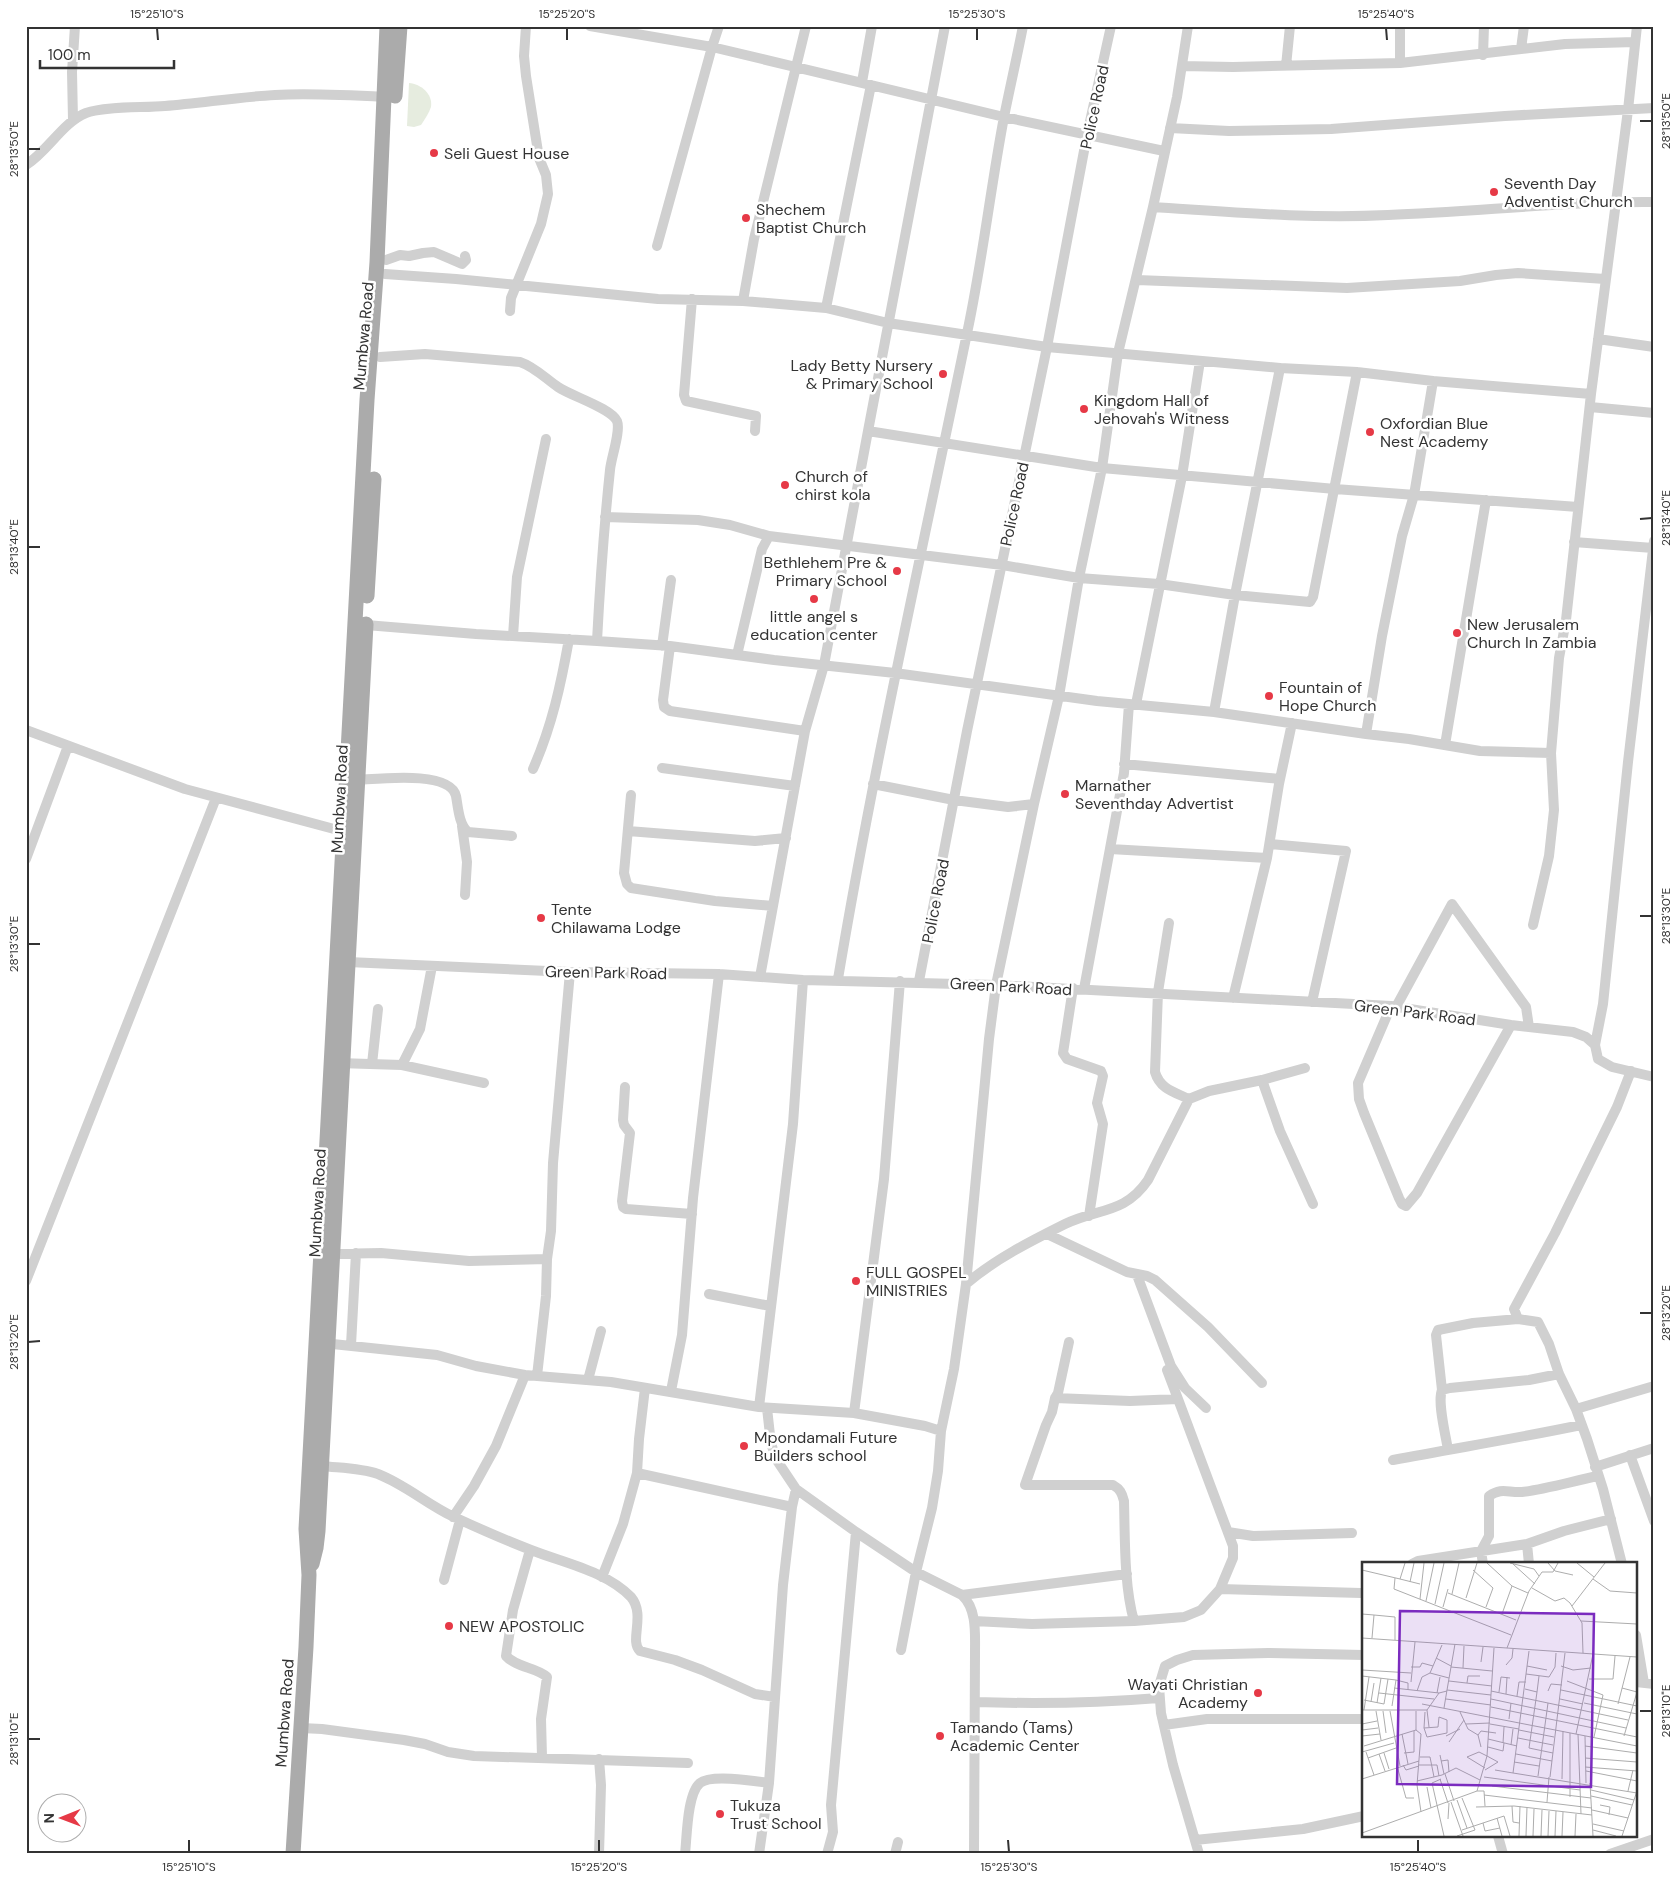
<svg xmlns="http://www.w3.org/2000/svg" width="1680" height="1880" viewBox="0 0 1680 1880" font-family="'DM Sans',sans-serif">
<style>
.green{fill:#e6ecdf}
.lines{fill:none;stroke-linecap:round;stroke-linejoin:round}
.street{stroke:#d0d0d0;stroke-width:10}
.primary{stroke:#ababab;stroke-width:15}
.ticks{fill:none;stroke:#333;stroke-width:2}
.poi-dot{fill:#e63946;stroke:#fff;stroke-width:2}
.labels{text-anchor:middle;stroke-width:5;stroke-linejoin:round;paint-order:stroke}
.street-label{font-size:16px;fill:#333;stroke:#fff}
.poi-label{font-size:16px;fill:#333;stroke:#fff;text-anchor:start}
.inset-road{fill:none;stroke:#adadad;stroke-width:1}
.view{fill:#7b2cbf;fill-opacity:0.15;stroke:#7b2cbf;stroke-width:2.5}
.inset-edge{fill:none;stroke:#333;stroke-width:2.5}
.neatline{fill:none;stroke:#333;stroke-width:2}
.ticks-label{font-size:12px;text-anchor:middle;fill:#333}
</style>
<rect width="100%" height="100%" fill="#fff"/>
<!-- green -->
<path class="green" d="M409,83c12,1 24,11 22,24 -2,6 -6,12 -10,18l-7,2 -7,-1z"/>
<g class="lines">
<!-- street -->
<path class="street" d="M590,26l122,21 292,70 160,34
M945,26l-77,405 234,37 233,21 243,18
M1400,26v37
M1521,49l3,-23
M1483,55l1,-29
M1182,66l51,1 167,-4 165,-19 70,-2
M1286,66l4,-40
M862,82l10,-56
M73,120l-1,-48 3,-46
M1170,128l59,3 102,-2 174,-13 149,-8
M26,165c22,-14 37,-43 60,-52 20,-7 57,-5 79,-7 37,-3 73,-9 110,-11 36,-2 73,0 110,2
M1153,207c79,5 157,12 235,8 89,-3 177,-14 266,-13
M657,246l55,-199 7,-21
M386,260l14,-5 9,1 14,-3 11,-1 28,12 4,-4 -1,-4
M385,274l71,5 202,20 85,2 83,7 62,15 159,24 233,21 77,4 76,9 158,13
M1137,280l210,8 113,-7 36,-6 22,-2 87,6
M692,299l-8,96 2,6 70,15 -1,15
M743,301l11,-62 52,-213
M826,308l45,-223
M510,311l1,-13 30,-74 7,-30 -2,-19 -7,-17 -13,-82 -2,-20 2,-30
M1598,339l56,8
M380,357l45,-3 95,8c15,5 26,17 38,25 13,9 53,21 59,34 4,10 -6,37 -7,49 -6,57 -10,114 -13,171l73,5 104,14 121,13 202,28 117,11 152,22 43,5 71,12 71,2 8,-95 7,-38 25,-226 37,-284 9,-84
M1590,407l64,6
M605,517l93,3 32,5 39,11
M1574,542l79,6
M366,625l110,9 121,7
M513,636l4,-59 29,-138
M662,646l9,-66
M670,646l-7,54 1,7 6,4 135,20
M737,655l25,-106 7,-13 233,29 77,13 80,6 76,11 75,7 3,-5 44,-225
M1136,704l46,-228 18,-115
M1214,712l21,-117 45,-227
M26,730l159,59 164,44
M1366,734l16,-98 20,-100 12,-41 19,-114
M1445,745l41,-245
M1124,764l156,15
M662,768l133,18
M533,769c19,-43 28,-85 36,-130
M357,780c21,-1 93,-10 99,16 2,11 3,29 12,36l44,4
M873,784l81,16 54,7 26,-3
M631,795l-7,78 3,11 4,4 84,13 58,5
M462,826l5,36 -2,33
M628,831l127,10 31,-3
M1270,844l76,7 -34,151
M1110,849l157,9
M26,859l42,-113
M1169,923l-11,69 -3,80c5,17 19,20 34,27
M1533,925l16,-69 5,-46 -3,-57
M348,962l222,10 149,2 84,6 193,5 395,21 120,19 62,7 13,5 9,8 3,14 14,8 42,10
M760,977l45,-246 19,-66 44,-234
M838,979c36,-215 84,-427 128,-641 16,-73 24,-147 38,-221 6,-30 13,-60 19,-91
M803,980l-10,144 -34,283 95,6 71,13 16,5
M919,981l48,-250 80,-384 40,-212 24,-109
M1073,988l-10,65 4,6 34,12 2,5 -6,27 6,21 -14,92
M1084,989l40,-216 5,-69
M1233,998l34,-140 12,-74 13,-61
M1391,1006l-33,77 1,16 5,14 35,85 3,6 4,2 11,-13 94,-168
M1396,1007l56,-103 74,103 3,20
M1595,1045l8,-41 25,-242 26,-221
M338,1063l64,2 82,18
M372,1064l6,-55
M402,1065l18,-36 12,-63
M1262,1080l18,51 33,73
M625,1087l-2,33 1,5 6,8 -8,68 1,6 3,2 66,5
M1047,1234l80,38 20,4 8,4 53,47 54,56
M332,1254l49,-1 88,8 78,-2
M1137,1275l34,91 14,22 21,20
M26,1281l190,-483
M966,1284c29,-25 65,-43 99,-60 33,-16 60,-10 83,-44l41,-81 20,-8 53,-11 43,-12
M709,1294l61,12
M323,1343l114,12 39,11 49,9 86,7 148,25
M351,1345l5,-92
M1167,1370l11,29
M537,1376l9,-80 1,-37 4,-28 2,-68 17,-191
M588,1380l13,-49
M1442,1390l-6,-55 2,-5 35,-7 45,-4
M671,1391l11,-56 11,-137 26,-224
M1055,1398l75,3 48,-2 55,147v12l-13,31 -19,21 -17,7 -50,4c-10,-35 -9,-83 -10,-120 -2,-8 -4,-12 -11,-16h-88l21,-60 6,-13z
M1055,1398l3,-5 11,-51
M767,1408l4,36 7,18 18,27 60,43 60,40 46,23c15,14 13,38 13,58l-1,201
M1576,1409l78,-23
M854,1413l30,-234 16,-198
M1448,1450c-2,-14 -11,-48 -6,-60l8,-2 79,-8 30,-6
M1630,1455l24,66
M1393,1460c63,-12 126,-22 188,-35
M322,1466c18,2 39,2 56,8 28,11 50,31 76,43 26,12 51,23 77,33 33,13 75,21 100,47 15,18 -2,44 9,54l35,9 27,10 53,24 20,3
M1595,1467l59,-19
M637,1473l155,34
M453,1517l21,-31 22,-40 29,-71
M1228,1532l25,4 99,-3
M1527,1544l2,20
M530,1550l-17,60 -7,46c11,12 30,11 41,21l-6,42 1,38
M1412,1564l6,-3 109,-17 37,-13 47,-12
M1483,1564l-2,-13 8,-15v-40c13,-9 19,-3 33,-4 25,-3 51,-11 76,-16
M1622,1564l-19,-75 -16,-50 -11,-30 -17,-35 -10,-30 -11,-22 -20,-3 -4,-10 41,-76 62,-126 14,-36
M602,1577l21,-53 14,-51 2,-34 6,-51
M444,1580l16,-60
M1220,1589l141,4
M962,1595l165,-21
M974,1621l58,3 102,-3
M1636,1635l8,48
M901,1650l15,-78 16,-64 6,-37 3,-40 13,-62 12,-85 23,-245 7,-54 38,-181 25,-108 20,-118 23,-110 16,-115 35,-146 24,-110 11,-71
M1636,1682l18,2
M975,1702c62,2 123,1 184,-4
M1164,1725l43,-6h157
M301,1728l21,1 82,11 21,4 23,8 26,4 214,7
M599,1759l2,26 -2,69
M1498,1836l5,18
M1195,1840l108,-11 61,-13
M685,1854c2,-17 2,-60 15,-71 11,-9 55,-2 69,0
M759,1854l10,-71 14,-198 9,-78 4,-18
M827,1854l6,-22 -2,-27 25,-273
M895,1854l3,-12
M1199,1854l-26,-89 -12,-52 -2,-27 6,-20 12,-6 16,-5 75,-2 96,2
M1610,1854l44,-15"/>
<!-- primary -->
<path class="primary" d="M395,96l5,-70
M367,596l7,-117
M312,1564l4,-16 2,-17 48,-907
M293,1854l13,-207 3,-72 -3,-46 61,-1129 10,-138 10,-236"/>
</g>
<!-- ticks -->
<path class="ticks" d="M157,28l1,12M567,28v12M977,28v12M1386,28l1,12M1640,121h12M28,149h12M1640,519l12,-1M28,547h12M1640,916h12M28,944h12M1640,1313h12M28,1342l12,-1M1640,1711h12M28,1739h12M189,1840v12M599,1840v12M1008,1840l1,12M1418,1840v12"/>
<!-- markers -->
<g class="poi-dot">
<circle cx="434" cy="153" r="5"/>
<circle cx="1494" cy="192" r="5"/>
<circle cx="746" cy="218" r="5"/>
<circle cx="943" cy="374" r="5"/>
<circle cx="1084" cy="409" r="5"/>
<circle cx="1370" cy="432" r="5"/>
<circle cx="785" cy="485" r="5"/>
<circle cx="897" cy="571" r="5"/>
<circle cx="814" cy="599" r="5"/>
<circle cx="1457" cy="633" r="5"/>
<circle cx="1269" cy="696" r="5"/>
<circle cx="1065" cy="794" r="5"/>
<circle cx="541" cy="918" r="5"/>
<circle cx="856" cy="1281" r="5"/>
<circle cx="744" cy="1446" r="5"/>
<circle cx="449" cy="1626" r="5"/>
<circle cx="1258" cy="1693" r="5"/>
<circle cx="940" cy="1736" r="5"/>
<circle cx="720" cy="1814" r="5"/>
</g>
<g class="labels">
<!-- street labels -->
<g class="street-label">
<text transform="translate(1094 107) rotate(-78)" y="6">Police Road</text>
<text transform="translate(363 336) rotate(-85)" y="6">Mumbwa Road</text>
<text transform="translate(1014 504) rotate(-78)" y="6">Police Road</text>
<text transform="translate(339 799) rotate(-87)" y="6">Mumbwa Road</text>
<text transform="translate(935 901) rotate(-79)" y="6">Police Road</text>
<text transform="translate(606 972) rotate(1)" y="6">Green Park Road</text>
<text transform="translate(1011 986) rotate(3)" y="6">Green Park Road</text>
<text transform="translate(1415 1012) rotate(7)" y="6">Green Park Road</text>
<text transform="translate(317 1203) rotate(-87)" y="6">Mumbwa Road</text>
<text transform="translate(284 1713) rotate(-86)" y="6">Mumbwa Road</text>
</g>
<!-- poi labels -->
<g class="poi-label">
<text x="444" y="159">Seli Guest House</text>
<text x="1504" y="189">Seventh Day<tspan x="1504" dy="18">Adventist Church</tspan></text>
<text x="756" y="215">Shechem<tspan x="756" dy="18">Baptist Church</tspan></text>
<text x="933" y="371" text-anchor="end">Lady Betty Nursery<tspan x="933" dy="18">&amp; Primary School</tspan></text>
<text x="1094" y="406">Kingdom Hall of<tspan x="1094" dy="18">Jehovah's Witness</tspan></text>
<text x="1380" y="429">Oxfordian Blue<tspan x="1380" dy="18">Nest Academy</tspan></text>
<text x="795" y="482">Church of<tspan x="795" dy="18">chirst kola</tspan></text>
<text x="887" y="568" text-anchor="end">Bethlehem Pre &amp;<tspan x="887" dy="18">Primary School</tspan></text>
<text x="814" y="622" text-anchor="middle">little angel s<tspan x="814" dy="18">education center</tspan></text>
<text x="1467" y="630">New Jerusalem<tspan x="1467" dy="18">Church In Zambia</tspan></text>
<text x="1279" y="693">Fountain of<tspan x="1279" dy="18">Hope Church</tspan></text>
<text x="1075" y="791">Marnather<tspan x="1075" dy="18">Seventhday Advertist</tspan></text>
<text x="551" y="915">Tente<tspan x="551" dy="18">Chilawama Lodge</tspan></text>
<text x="866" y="1278">FULL GOSPEL<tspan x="866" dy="18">MINISTRIES</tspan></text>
<text x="754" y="1443">Mpondamali Future<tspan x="754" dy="18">Builders school</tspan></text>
<text x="459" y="1632">NEW APOSTOLIC</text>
<text x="1248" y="1690" text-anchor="end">Wayati Christian<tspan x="1248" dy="18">Academy</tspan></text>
<text x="950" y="1733">Tamando (Tams)<tspan x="950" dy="18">Academic Center</tspan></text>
<text x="730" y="1811">Tukuza<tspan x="730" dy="18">Trust School</tspan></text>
</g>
</g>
<!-- overview -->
<g transform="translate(1362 1562)">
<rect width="275" height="275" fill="#fff"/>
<path class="inset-road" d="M43,1l-5,16 20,5M125,1l25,23 -10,28M148,1l24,6 5,7M186,1l7,8 18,4M215,1l17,14M151,2l22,20M0,8l38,9M111,8l20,18 -7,19M33,16l-1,11 117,46M231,17l17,12 27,2M48,20l4,-19M150,24l16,7M170,26l23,13 9,-3 6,5 12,20 1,30M86,31l68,27M90,32l7,-31M104,36l11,-35M58,37l4,-36M64,39l8,-38M73,42l9,-41M210,44l33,-43M81,45l5,-18M0,52l12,1 -2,23M12,53l21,2v23M219,59l56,3M0,76l275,19M145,86l22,-57 13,-19h11l5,-9M194,91l-1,14 -6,10 -23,-3 -13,99 124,20M74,96l15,8M119,100l2,-15M144,103l6,-7 1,-9M165,104l20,4M199,104l12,4 18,-2M49,105h9l2,-4 11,3M89,105l41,4M101,106l1,-22M0,108l49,3M68,111l19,5M164,112l3,-23M0,114l34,4 -4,26M227,117h24l2,-23M34,118l12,3v7M87,119l43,5M205,119l36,14 -9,42M49,120l4,-40M105,121l1,-7h12M32,126l45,5M260,126l15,4M163,127l12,3 -8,56 24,5M85,128l8,-46M199,128l76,16M55,129l5,-14 8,-4 12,-28M129,129l57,12M186,129l3,-7 11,1M137,130l2,-15 9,1M175,130l2,-16M17,131l55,6M75,131l3,-16M144,132l1,-17M155,134l2,-14h7M84,137l45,6M129,137l135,29M198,137l23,5M2,138l20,4 4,-25M9,140l3,-19M15,141l4,-25M222,141l53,11M60,142l215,42M256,142l12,-47M129,145l146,30M82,146l3,-18 44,5M0,148h65M2,148l5,-33M14,149l5,29M21,149l3,22M28,149l10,55M54,149v19l5,4 -4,51 4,27M98,150l8,17 10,6 3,12M77,155l8,3v13l-20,4 -3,-9 14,-1zM147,157l2,-16M0,162l15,-3M104,162l24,-1M128,162l29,5M67,165l-2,-17 12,-17 8,-2M62,166l1,-16M0,168l16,-2M157,168l35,7M40,172l6,30M214,172l17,-80M216,172l3,80M116,173l3,-4 15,2M0,174l18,-2M84,174l14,-7M223,174l1,47M262,174l13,-44M156,176l35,7M126,177l29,7M87,180l15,-22M141,181l1,-16M149,183l2,-16M2,184l52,-16M223,184l52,7M126,185l15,4 1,-8M0,190l32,-9M4,190l8,23M22,191l5,16M42,191l10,-1v-21M17,192l6,17M154,192l36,7M78,193l4,19M58,195h10l4,20M6,196l28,-10M223,196l52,4M79,199l7,-1 1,12M152,200l25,4M41,203l3,5 13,-4M57,203h18l2,11M35,204l9,32h8M223,205l52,4M123,206l-18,-11 12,-5 8,4M123,208l13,-8 -11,-6M133,208l18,3M224,209l51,10M83,212l9,27M176,214l10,-73 80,17M122,215l96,13M188,215l15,-124M0,217l57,-18M78,217l8,24M79,217l-9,4 12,53M200,217l1,-48M55,219l25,-6 14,-7 24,12M228,221l3,53M130,224l99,12M65,225l4,21M229,228l43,10M115,229l10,-35 7,-108M266,229l5,-21M122,233l108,13M229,234l41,9M208,235v-64M95,238l10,28M89,240l12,34M185,240l2,-25M238,243l10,2 -1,8M150,244l1,16 6,1M114,245l38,-1 78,9M230,248l36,8M135,256l5,18M86,257l1,-16M121,261l2,8 15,-3M231,262l31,7M100,268l42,-14 6,20M231,268l23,6M0,271l115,-42h7l1,15M95,274l18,-6 -13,-32M157,274l1,-30M164,274l1,-29M171,274l1,-27M179,274l1,-26M186,274l1,-25M193,274l1,-25M200,274l1,-24M213,274l1,-22M260,274l15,-45"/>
<path class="view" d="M38,49l194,3 -3,173 -194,-3z"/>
<rect width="275" height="275" class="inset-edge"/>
</g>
<!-- border -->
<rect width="1680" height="1880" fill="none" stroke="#ffffff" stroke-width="55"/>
<!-- north arrow -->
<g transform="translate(62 1818) rotate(269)"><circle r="24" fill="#ffffff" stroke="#adadad"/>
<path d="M0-4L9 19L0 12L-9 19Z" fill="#e63946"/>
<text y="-8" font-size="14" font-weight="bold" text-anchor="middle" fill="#333333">N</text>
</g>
<!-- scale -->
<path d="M40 60v8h134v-8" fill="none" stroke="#333333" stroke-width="2.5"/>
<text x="48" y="60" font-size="15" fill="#333333" stroke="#ffffff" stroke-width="4" paint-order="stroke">100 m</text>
<rect x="28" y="28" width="1624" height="1824" class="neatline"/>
<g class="ticks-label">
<text x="157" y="18">15°25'10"S</text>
<text x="567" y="18">15°25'20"S</text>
<text x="977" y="18">15°25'30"S</text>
<text x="1386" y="18">15°25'40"S</text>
<text transform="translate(1666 121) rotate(-90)" y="4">28°13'50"E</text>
<text transform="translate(14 149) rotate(-90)" y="4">28°13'50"E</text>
<text transform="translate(1666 518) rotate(-90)" y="4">28°13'40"E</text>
<text transform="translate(14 547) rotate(-90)" y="4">28°13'40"E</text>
<text transform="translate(1666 916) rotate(-90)" y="4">28°13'30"E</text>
<text transform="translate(14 944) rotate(-90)" y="4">28°13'30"E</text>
<text transform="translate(1666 1313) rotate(-90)" y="4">28°13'20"E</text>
<text transform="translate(14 1342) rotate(-90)" y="4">28°13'20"E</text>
<text transform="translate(1666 1711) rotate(-90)" y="4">28°13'10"E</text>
<text transform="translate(14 1739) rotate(-90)" y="4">28°13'10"E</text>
<text x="189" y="1871">15°25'10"S</text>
<text x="599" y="1871">15°25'20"S</text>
<text x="1009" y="1871">15°25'30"S</text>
<text x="1418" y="1871">15°25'40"S</text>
</g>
</svg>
